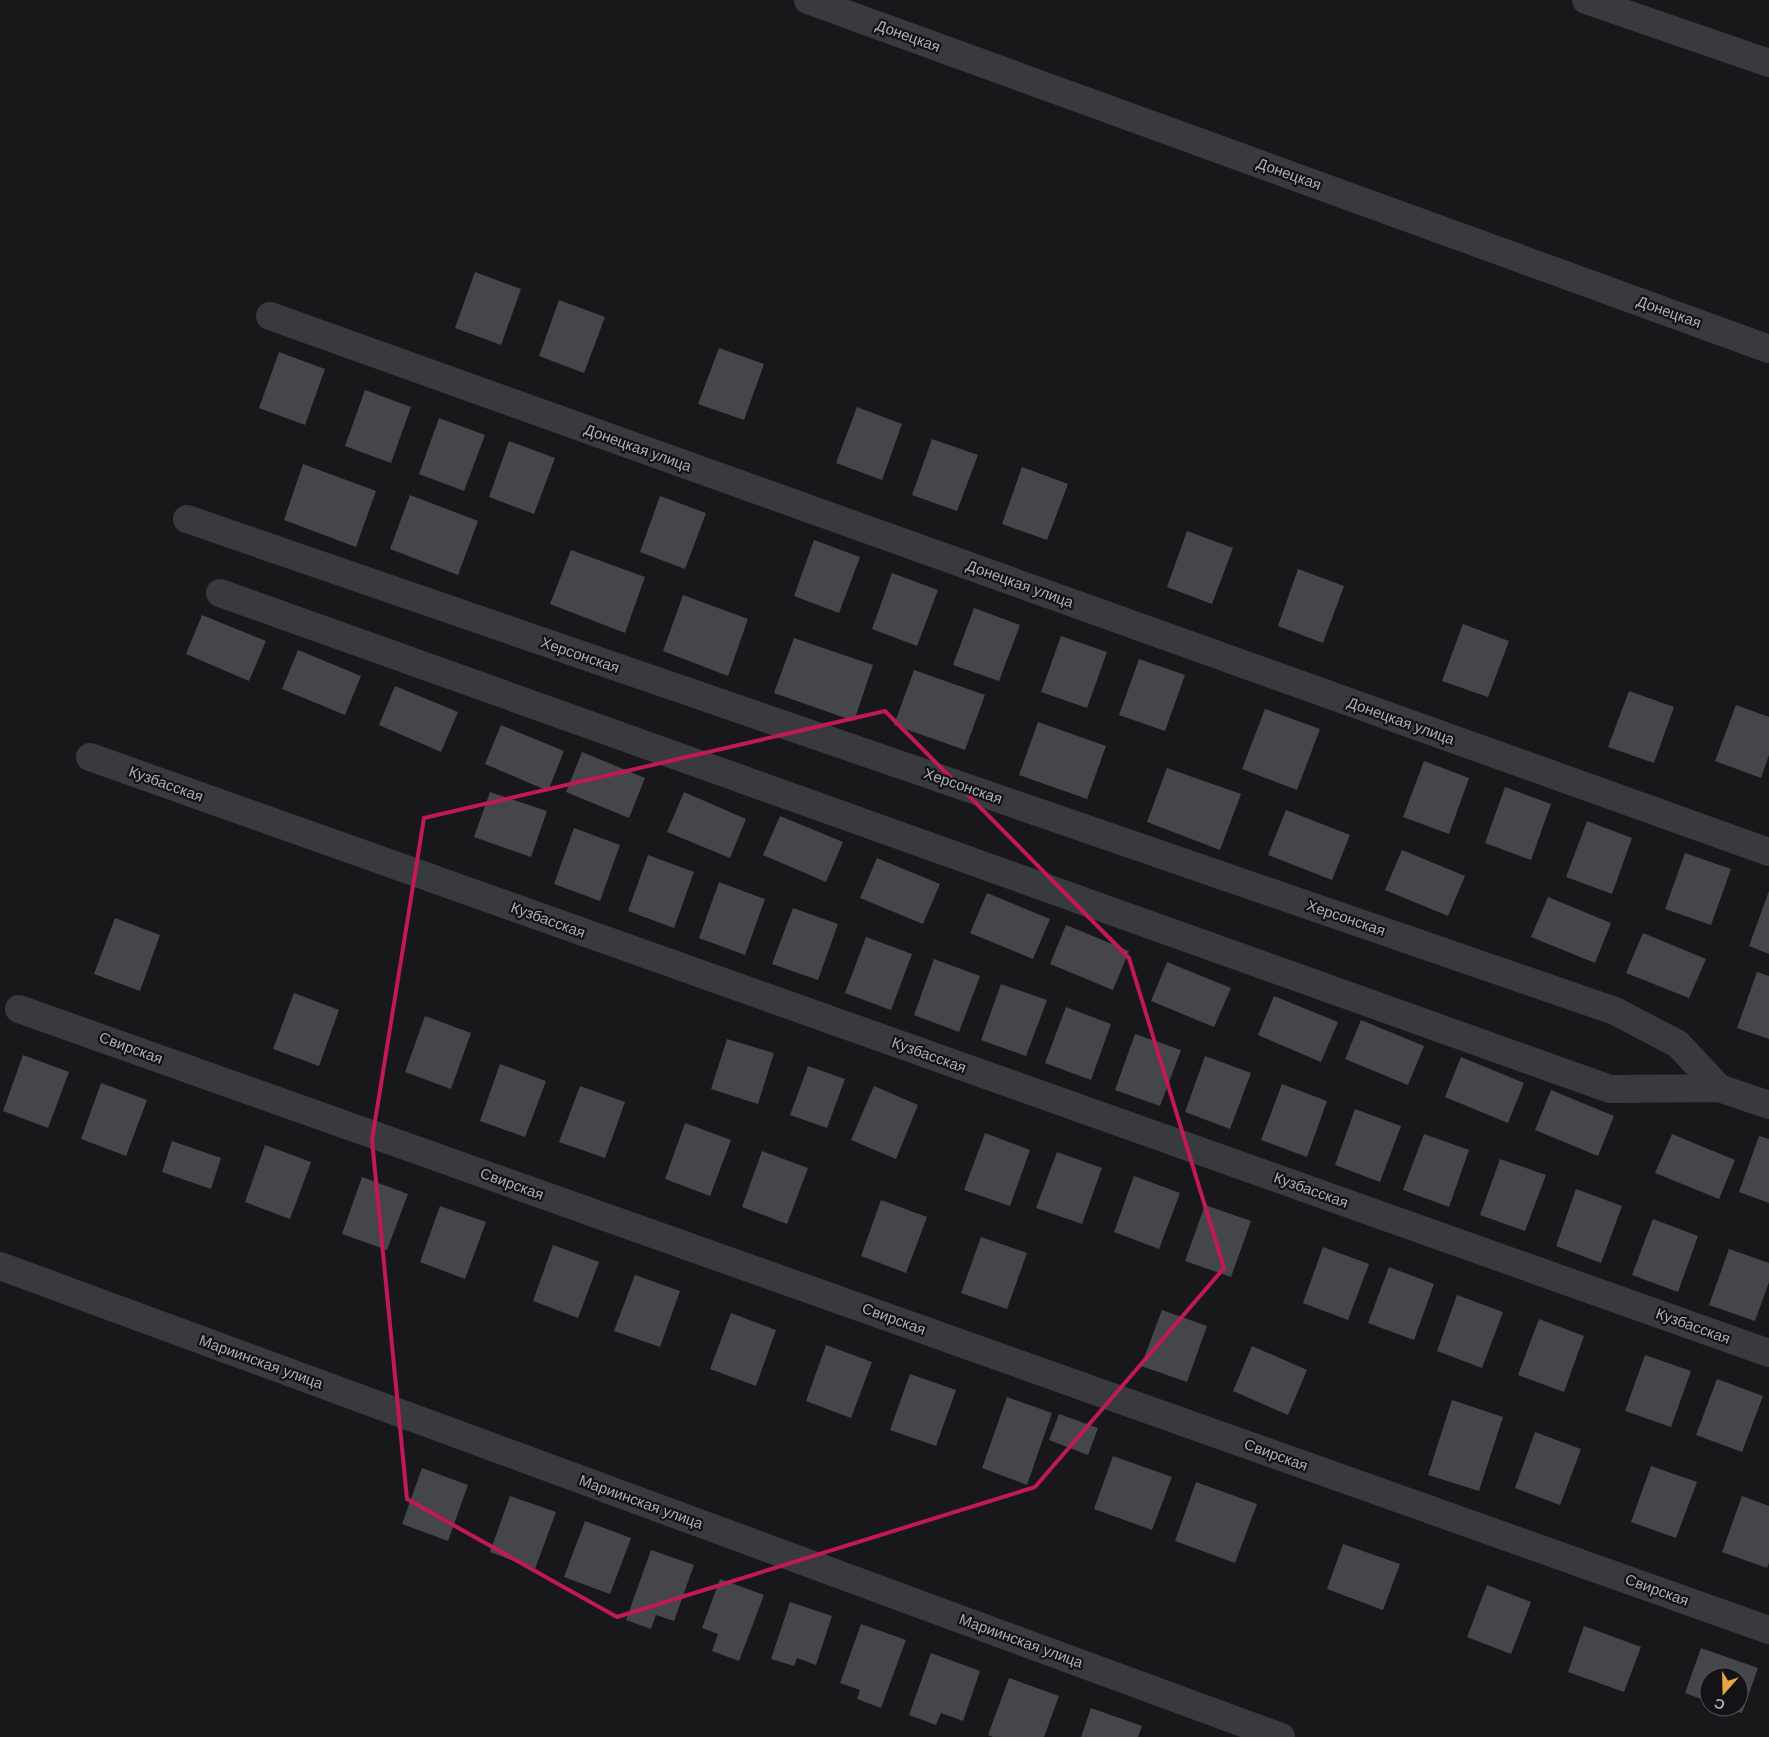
<svg xmlns="http://www.w3.org/2000/svg" width="1769" height="1737" viewBox="0 0 1769 1737" font-family="Helvetica,sans-serif">
<style>
.building{fill:#45464a}
.lines{fill:none;stroke-linecap:round;stroke-linejoin:round}
.street{stroke:#393a3e;stroke-width:28}
.marked{fill:none;stroke:#c2185b;stroke-width:4;stroke-linejoin:round}
.labels{text-anchor:middle;stroke-width:4.5;stroke-linejoin:round;paint-order:stroke}
.street-label{font-size:15px;fill:#abb0b9;stroke:#131315}
</style>
<rect width="100%" height="100%" fill="#18181a"/>
<!-- building -->
<path class="building" d="M475,272l46,17 -20,56 -46,-17z
M559,300l46,17 -21,56 -45,-17z
M719,348l45,16 -20,56 -46,-16z
M279,352l46,17 -20,56 -46,-17z
M365,390l46,17 -20,56 -46,-17z
M857,407l45,17 -20,56 -46,-17z
M439,418l46,17 -21,56 -45,-17z
M932,439l46,16 -21,56 -45,-16z
M509,441l46,17 -21,56 -45,-17z
M303,464l73,27 -20,56 -72,-27z
M1022,467l46,17 -21,56 -45,-16z
M410,495l68,26 -20,54 -68,-26z
M660,496l46,17 -21,56 -45,-17z
M1187,531l46,17 -21,56 -45,-17z
M814,540l46,17 -21,56 -45,-17z
M571,550l74,27 -20,56 -75,-29z
M1298,569l46,17 -21,57 -45,-17z
M892,573l46,17 -21,56 -45,-17z
M683,595l65,24 -20,57 -65,-25z
M974,608l46,17 -21,56 -46,-16z
M202,615l64,26 -17,40 -63,-27z
M1463,624l46,17 -21,56 -46,-16z
M1061,636l46,16 -20,56 -46,-16z
M794,638l79,27 -19,56 -80,-28z
M298,650l63,26 -16,39 -63,-26z
M1139,659l46,16 -20,56 -46,-16z
M914,670l71,25 -20,55 -71,-25z
M395,686l63,26 -17,40 -62,-27z
M1629,691l45,16 -20,56 -46,-16z
M1736,705l33,12v38l-8,23 -46,-17z
M1265,709l55,20 -23,61 -55,-21z
M1038,722l68,24 -19,53 -68,-24z
M501,725l63,26 -16,40 -63,-27z
M582,752l63,26 -16,40 -63,-26z
M1424,761l45,17 -20,56 -46,-17z
M1167,768l74,26 -21,56 -73,-28z
M1505,787l46,17 -20,56 -46,-17z
M490,792l57,19 -16,46 -57,-20z
M684,792l62,27 -16,39 -63,-26z
M1286,810l64,25 -18,45 -64,-25z
M780,816l63,26 -17,40 -63,-27z
M1587,821l45,17 -20,56 -46,-17z
M574,828l46,17 -20,56 -46,-17z
M1402,850l63,26 -17,40 -63,-26z
M1685,853l46,16 -20,56 -46,-16z
M648,855l46,17 -20,56 -46,-17z
M877,858l63,26 -17,40 -63,-26z
M719,882l46,17 -20,56 -46,-17z
M1769,891v63l-20,-8z
M987,893l63,26 -17,40 -63,-26z
M1548,897l63,26 -16,40 -64,-26z
M793,908l45,16 -20,56 -46,-16z
M115,918l45,17 -20,56 -46,-17z
M1066,925l63,26 -16,39 -63,-26z
M1643,933l63,26 -17,39 -63,-25z
M866,937l46,17 -21,56 -46,-17z
M934,959l46,17 -21,56 -45,-17z
M1167,962l64,26 -17,39 -63,-26z
M1757,972l12,4v63l-32,-11z
M1001,984l46,16 -21,56 -45,-16z
M294,993l45,17 -20,56 -46,-17z
M1274,996l64,26 -17,40 -63,-27z
M1066,1007l45,17 -20,56 -46,-17z
M425,1016l46,17 -20,56 -46,-17z
M1361,1020l63,26 -16,39 -63,-26z
M1135,1034l46,16 -21,56 -45,-16z
M727,1039l47,14 -16,51 -47,-15z
M23,1055l46,17 -21,56 -45,-17z
M1205,1056l46,17 -21,56 -45,-17z
M1461,1057l63,26 -16,40 -63,-26z
M500,1064l46,17 -21,56 -45,-16z
M808,1066l37,13 -18,49 -37,-13z
M101,1083l46,17 -21,56 -45,-17z
M1282,1084l45,17 -20,56 -46,-17z
M580,1086l45,16 -20,56 -46,-16z
M874,1086l44,19 -22,54 -45,-19z
M1551,1090l63,26 -16,40 -63,-26z
M1355,1109l46,17 -21,56 -45,-17z
M685,1123l46,17 -21,56 -45,-17z
M985,1133l45,17 -20,56 -46,-16z
M1424,1134l45,16 -20,57 -46,-17z
M1672,1134l63,26 -16,39 -64,-26z
M1759,1136l10,3v64l-30,-11z
M172,1141l49,17 -10,31 -49,-17z
M265,1145l46,17 -21,57 -45,-17z
M762,1151l46,17 -21,56 -45,-17z
M1057,1152l45,16 -20,56 -46,-16z
M1500,1159l46,16 -21,56 -45,-16z
M1134,1176l46,17 -21,56 -45,-17z
M362,1177l46,17 -21,56 -45,-16z
M1576,1189l46,17 -21,57 -45,-17z
M881,1200l46,17 -21,56 -45,-17z
M1205,1205l46,16 -20,56 -46,-16z
M440,1206l46,16 -21,57 -45,-17z
M1653,1219l45,17 -20,56 -46,-17z
M981,1237l46,16 -20,56 -46,-16z
M553,1245l46,17 -21,56 -45,-17z
M1323,1247l46,17 -21,56 -45,-17z
M1729,1249l40,14v19l-14,39 -46,-16z
M1389,1267l45,17 -20,56 -46,-17z
M635,1275l45,16 -20,56 -46,-16z
M1457,1295l46,17 -21,56 -45,-17z
M1162,1310l45,16 -20,56 -46,-16z
M731,1313l45,17 -20,56 -46,-17z
M1539,1319l45,17 -20,56 -46,-17z
M826,1345l46,17 -21,56 -45,-17z
M1252,1346l55,24 -19,45 -55,-24z
M1645,1355l46,16 -20,56 -46,-16z
M910,1374l46,16 -20,56 -46,-16z
M1717,1379l46,17 -21,56 -46,-17z
M1007,1397l45,16 -25,72 -45,-17z
M1452,1400l51,17 -24,74 -51,-16z
M1059,1414l39,14 -10,27 -39,-15z
M1535,1432l46,17 -21,56 -45,-17z
M1113,1456l59,21 -20,53 -58,-21z
M1651,1466l46,16 -21,56 -45,-16z
M422,1468l46,17 -20,56 -46,-17z
M1196,1482l61,22 -22,59 -60,-22z
M510,1496l46,16 -21,57 -45,-17z
M1742,1496l27,10v57l-2,5 -45,-16z
M585,1521l46,17 -21,56 -46,-17z
M1343,1544l57,20 -17,46 -56,-21z
M651,1550l43,15 -20,56 -18,-6 -5,14 -25,-9z
M720,1579l44,16 -25,66 -27,-10 6,-17 -16,-6z
M1487,1585l44,17 -20,52 -44,-17z
M790,1602l42,14 -16,49 -19,-7 -3,8 -23,-7z
M861,1624l45,16 -25,68 -24,-9 3,-9 -20,-7z
M1584,1626l57,21 -17,45 -56,-20z
M1701,1648l57,20 -16,45 -18,-6h15v-30h-30v25l-24,-9z
M931,1653l49,18 -17,50 -22,-8 -5,12 -27,-10z
M1009,1678l50,18 -15,41h-51l-5,-2z
M1091,1708l51,18 -4,11h-57z"/>
<g class="lines">
<!-- street -->
<path class="street" d="M808,0l961,349
M1586,0l183,63
M270,316l1499,536
M187,519l1428,492 63,33 41,44
M220,593l1390,496 109,-1 50,17
M90,757l1679,596
M19,1009l1750,621
M0,1266l1281,471"/>
</g>
<!-- marked area -->
<path class="marked" d="M885,711l244,247 95,310 -189,219 -418,130 -210,-118 -35,-359 52,-322z"/>
<g class="labels">
<!-- street labels -->
<g class="street-label">
<text transform="translate(908 36) rotate(20)" y="5">Донецкая</text>
<text transform="translate(1289 174) rotate(20)" y="5">Донецкая</text>
<text transform="translate(1669 312) rotate(20)" y="5">Донецкая</text>
<text transform="translate(638 448) rotate(20)" y="5">Донецкая улица</text>
<text transform="translate(1020 584) rotate(20)" y="5">Донецкая улица</text>
<text transform="translate(580 655) rotate(19)" y="5">Херсонская</text>
<text transform="translate(1401 721) rotate(20)" y="5">Донецкая улица</text>
<text transform="translate(166 784) rotate(20)" y="5">Кузбасская</text>
<text transform="translate(963 786) rotate(19)" y="5">Херсонская</text>
<text transform="translate(1346 918) rotate(19)" y="5">Херсонская</text>
<text transform="translate(548 920) rotate(20)" y="5">Кузбасская</text>
<text transform="translate(131 1048) rotate(20)" y="5">Свирская</text>
<text transform="translate(929 1055) rotate(20)" y="5">Кузбасская</text>
<text transform="translate(512 1184) rotate(20)" y="5">Свирская</text>
<text transform="translate(1311 1190) rotate(20)" y="5">Кузбасская</text>
<text transform="translate(894 1319) rotate(20)" y="5">Свирская</text>
<text transform="translate(1693 1326) rotate(20)" y="5">Кузбасская</text>
<text transform="translate(261 1362) rotate(20)" y="5">Мариинская улица</text>
<text transform="translate(1276 1455) rotate(20)" y="5">Свирская</text>
<text transform="translate(641 1502) rotate(20)" y="5">Мариинская улица</text>
<text transform="translate(1657 1590) rotate(20)" y="5">Свирская</text>
<text transform="translate(1021 1641) rotate(20)" y="5">Мариинская улица</text>
</g>
</g>
<!-- north arrow -->
<g transform="translate(1724 1692) rotate(200)"><circle r="24" fill="#131315" stroke="#505257"/>
<path d="M0-4L9 19L0 12L-9 19Z" fill="#e8a642"/>
<text y="-8" font-size="14" font-weight="bold" text-anchor="middle" fill="#abb0b9">С</text>
</g>
</svg>
